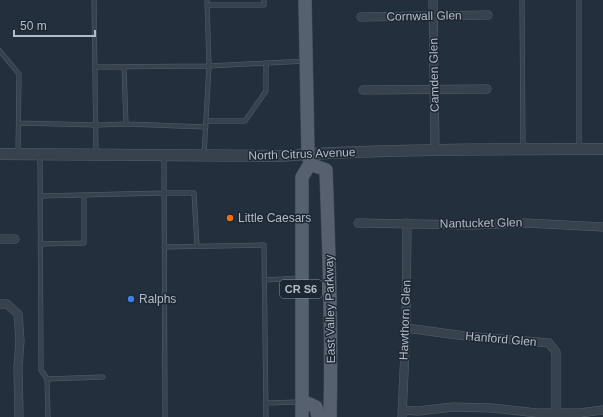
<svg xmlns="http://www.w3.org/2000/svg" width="603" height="417" viewBox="0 0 603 417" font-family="Arial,sans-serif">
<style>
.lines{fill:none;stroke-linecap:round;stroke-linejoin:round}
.service-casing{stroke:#565f6c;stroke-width:5}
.minor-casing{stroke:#565f6c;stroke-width:9}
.tertiary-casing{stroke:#565f6c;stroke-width:12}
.primary-casing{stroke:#414a57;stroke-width:14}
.service{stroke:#38414e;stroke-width:4}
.minor{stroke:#38414e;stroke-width:8}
.tertiary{stroke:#38414e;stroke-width:11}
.primary{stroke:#56606e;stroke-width:13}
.food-dot{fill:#e8710a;stroke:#1d2633;stroke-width:1.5}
.shop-dot{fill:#3f7fe0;stroke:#1d2633;stroke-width:1.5}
.labels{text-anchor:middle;stroke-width:3;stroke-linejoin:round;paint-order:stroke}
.shield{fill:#1d2633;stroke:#878f9c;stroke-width:1}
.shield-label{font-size:11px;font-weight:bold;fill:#b4bcc9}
.street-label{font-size:12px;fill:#b4bcc9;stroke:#1d2633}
.poi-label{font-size:12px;fill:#b4bcc9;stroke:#1d2633;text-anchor:start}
</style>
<rect width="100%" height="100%" fill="#242f3e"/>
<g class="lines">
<!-- service casing -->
<g class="service-casing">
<path id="service" d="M94,0l2,154
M522,0l1,149
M579,0v149
M207,5h57v-5
M0,51l19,23 -1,80
M95,67l114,-1 -2,-66
M206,121h39l21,-30v-28
M19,123l78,2 29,-1 -2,-57
M126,124l80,3
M40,155l1,215 6,9 1,38
M204,155l5,-89 96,-5
M164,156l1,261
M40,196l124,-3h30l3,53
M40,244l44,-1v-48
M164,247l100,-2 2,172
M264,280l37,-2
M47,379l56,-2
M266,403l33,-1"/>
</g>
<!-- minor casing -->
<g class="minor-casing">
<path id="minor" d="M433,0l2,150
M361,17l127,-2
M363,90l124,-1
M358,223l114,2 54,-2 77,4
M0,239h15
M0,304h7l11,10 2,27 -2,26 1,50
M406,328l59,8 84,7 7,9v60
M402,410l16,1 35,-4 39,1 45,5h43l23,-3
M402,417l4,-89 1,-105"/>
</g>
<!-- tertiary casing -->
<g class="tertiary-casing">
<path id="tertiary" d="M0,154l278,2c108,-7 217,-7 325,-7"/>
</g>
<!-- primary casing -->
<g class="primary-casing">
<path id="primary" d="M310,164l16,6c3,83 6,165 4,247
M302,402l5,1 9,4 2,10
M302,417v-240l8,-13 -2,-11 -3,-153"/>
</g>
<!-- service -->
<use href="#service" class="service"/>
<!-- minor -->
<use href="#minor" class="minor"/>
<!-- tertiary -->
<use href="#tertiary" class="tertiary"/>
<!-- primary -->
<use href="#primary" class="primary"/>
</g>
<!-- markers -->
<circle class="food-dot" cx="230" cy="218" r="4"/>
<circle class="shop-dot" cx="131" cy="299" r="4"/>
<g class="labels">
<!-- shield labels -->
<rect class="shield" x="280" y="280" width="42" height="18" rx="3"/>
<g class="shield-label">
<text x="301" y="293">CR S6</text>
</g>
<!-- street labels -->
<g class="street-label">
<text transform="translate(424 16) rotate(-1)" y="4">Cornwall Glen</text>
<text transform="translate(434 75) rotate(-91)" y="4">Camden Glen</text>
<text transform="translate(302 154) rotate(-2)" y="4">North Citrus Avenue</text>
<text transform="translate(481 223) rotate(-1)" y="4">Nantucket Glen</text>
<text transform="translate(330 309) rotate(-91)" y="4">East Valley Parkway</text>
<text transform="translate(405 320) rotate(-88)" y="4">Hawthorn Glen</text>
<text transform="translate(501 339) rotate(5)" y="4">Hanford Glen</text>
</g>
<!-- poi labels -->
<g class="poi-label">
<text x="238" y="222">Little Caesars</text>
<text x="139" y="303">Ralphs</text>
</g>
</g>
<!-- scale -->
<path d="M14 30v6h81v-6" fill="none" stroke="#b4bcc9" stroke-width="2"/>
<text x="20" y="30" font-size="12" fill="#b4bcc9" stroke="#1d2633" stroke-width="3" paint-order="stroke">50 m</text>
</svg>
